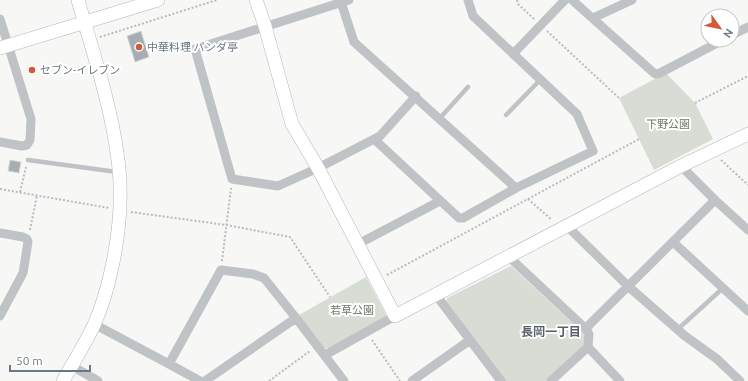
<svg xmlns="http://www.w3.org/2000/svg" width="748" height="381" viewBox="0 0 748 381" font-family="Ubuntu,'Noto Sans JP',sans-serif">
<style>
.green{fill:#d7dcd4}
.building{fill:#a7aeb3;stroke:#d9d9d7}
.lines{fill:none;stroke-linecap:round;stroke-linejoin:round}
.secondary-casing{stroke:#b1b7bb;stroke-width:14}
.path{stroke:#b9bcbe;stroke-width:2;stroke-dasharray:2 2;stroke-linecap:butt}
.lane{stroke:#bfc3c6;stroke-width:4.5}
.street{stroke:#bfc3c6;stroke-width:9}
.secondary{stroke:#fff;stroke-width:13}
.poi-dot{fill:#d45938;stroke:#fff;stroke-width:1.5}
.labels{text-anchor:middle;stroke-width:4;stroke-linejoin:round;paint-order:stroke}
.poi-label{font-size:11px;fill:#697883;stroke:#fff;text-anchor:start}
.park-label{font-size:11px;fill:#6b7b67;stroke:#fff}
.neighbourhood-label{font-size:12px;font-weight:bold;fill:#566169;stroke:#fff}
</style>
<rect width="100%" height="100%" fill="#f7f7f5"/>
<!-- green -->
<path class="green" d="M666,73l29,30 18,36 -59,31 -35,-72z
M511,266l76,70 -3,10 -38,35h-42l-58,-78 1,-5z
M366,277l21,40 -58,31h-5l-25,-33z"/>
<!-- building -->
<path class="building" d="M141,31l8,26 -14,5 -8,-26z
M10,160l11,2 -2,11 -11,-2z"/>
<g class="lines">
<!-- secondary casing -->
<g class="secondary-casing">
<path id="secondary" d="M256,0l9,26 27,98 26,44 77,148 286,-150 67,-32
M0,48l158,-48
M63,381c10,-18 22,-37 31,-56 8,-18 14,-39 18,-58 8,-37 11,-77 5,-114 -7,-52 -25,-103 -39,-153"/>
</g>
<!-- path -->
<path class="path" d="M517,0l1,4 17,16
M547,31l72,67
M100,37l117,-37
M695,103l53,-27
M721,160l27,25
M0,189l109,19
M20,192l6,-25
M528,199l24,21
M131,212l95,13 64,12 40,60
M30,230l7,-35
M222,261l9,-73
M387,275l252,-136
M372,340l28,41
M269,381l41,-30"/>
<!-- lane -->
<path class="lane" d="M506,115l34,-35
M440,118l28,-31
M28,160l89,12
M678,329l45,-41"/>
<!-- street -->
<path class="street" d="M349,0l-154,49 37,130 46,7 40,-18 62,-32 36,-40
M572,0l83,74 5,-1 63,-33
M341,2l13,40 162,146
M593,18l39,-18
M0,19l31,100 -1,21 -3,5 -5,1 -22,-4
M732,35l16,-8
M513,54l52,-54
M374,139l85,79h4l53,-30 77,-37 -16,-37 -104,-98 -5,-16
M681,166l34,34 33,30
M567,226l62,61 56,49 32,23 23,22
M0,233l23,4 4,2 1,3 -5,31 -23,43
M673,242l75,69
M358,244l82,-43
M509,257l77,72
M436,295l65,86
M94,324l75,40 52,-94 32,4 11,4 32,40 48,63
M588,347l32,34
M325,355l70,-39
M169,364l31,17
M72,366l26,15
M205,381l91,-63
M412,381l58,-41
M551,381l37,-34 1,-13 -3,-5 5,-6 124,-123"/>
<!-- secondary -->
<use href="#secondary" class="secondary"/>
</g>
<!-- markers -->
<g class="poi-dot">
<circle cx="139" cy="47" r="4"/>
<circle cx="32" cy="70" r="4"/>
</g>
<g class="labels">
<!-- poi labels -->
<g class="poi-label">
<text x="147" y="51">中華料理 パンダ亭</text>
<text x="40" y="74">セブン-イレブン</text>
</g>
<!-- park labels -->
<g class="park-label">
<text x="668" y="128">下野公園</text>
<text x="352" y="314">若草公園</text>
</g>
<!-- neighbourhood labels -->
<g class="neighbourhood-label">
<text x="551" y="336">長岡一丁目</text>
</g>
</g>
<!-- north arrow -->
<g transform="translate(720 28) rotate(123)"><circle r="19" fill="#ffffff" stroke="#c3c9cd"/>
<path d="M0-3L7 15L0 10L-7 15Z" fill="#d45938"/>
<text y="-6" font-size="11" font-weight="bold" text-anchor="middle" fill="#697883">N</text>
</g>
<!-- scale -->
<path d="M10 365v6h80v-6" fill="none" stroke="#697883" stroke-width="2"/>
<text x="16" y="365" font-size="12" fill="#697883" stroke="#ffffff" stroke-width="3" paint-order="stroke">50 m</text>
</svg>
